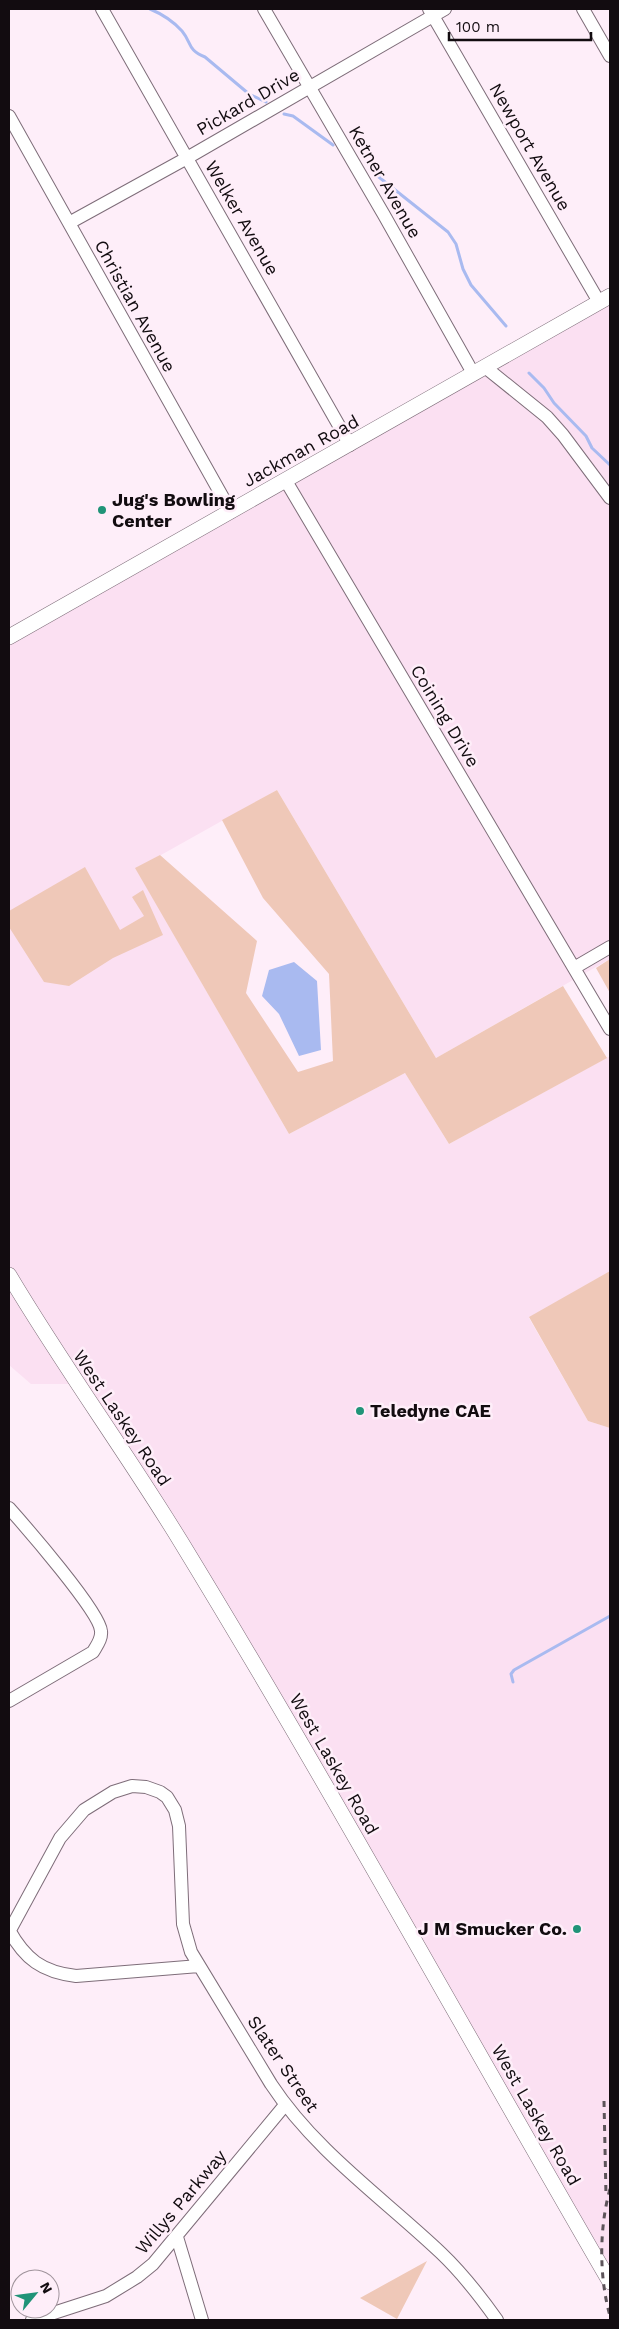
<svg xmlns="http://www.w3.org/2000/svg" width="619" height="2329" viewBox="0 0 619 2329" font-family="'Work Sans',sans-serif">
<style>
.built{fill:#fbe0f2}
.green{fill:#efc8b8}
.water{fill:#a9baf0}
.lines{fill:none;stroke-linecap:round;stroke-linejoin:round}
.stream{stroke:#a9baf0;stroke-width:3}
.minor-casing{stroke:#7e6d79;stroke-width:14}
.major-casing{stroke:#7e6d79;stroke-width:16}
.minor{stroke:#fff;stroke-width:12}
.major{stroke:#fff;stroke-width:15}
.rail{stroke:#5d545a;stroke-width:3;stroke-dasharray:6 6;stroke-linecap:butt}
.poi-dot{fill:#209478;stroke:#feeef9;stroke-width:2}
.labels{text-anchor:middle;stroke-width:5;stroke-linejoin:round;paint-order:stroke}
.street-label{font-size:18px;fill:#120c10;stroke:#feeef9}
.poi-label{font-size:18px;font-weight:bold;fill:#120c10;stroke:#feeef9;text-anchor:start}
</style>
<rect width="100%" height="100%" fill="#feeef9"/>
<!-- built -->
<path class="built" d="M610,297v662l-174,99 -159,-268 -141,79 153,265 116,-61 44,71 161,-88v215l-81,47 59,103 22,7v855l-276,-483 -257,-416h-46l-22,-19v-728z"/>
<!-- green -->
<path class="green" d="M277,790l159,268 127,-72 44,72 -158,86 -44,-71 -116,61 -154,-266 25,-13 97,86 -11,52 52,79 35,-11 -4,-87 -66,-76 -41,-78z
M85,867l35,63 24,-14 -12,-19 11,-7 20,45 -50,23 -44,28 -25,-4 -35,-55v-16z
M610,959v34l-14,-25z
M610,1271v157l-22,-7 -59,-104z
M427,2261l-30,58 -37,-21z"/>
<!-- water -->
<path class="water" d="M294,962l23,19 4,69 -22,6 -20,-42 -17,-18 7,-26z"/>
<g class="lines">
<!-- stream -->
<path class="stream" d="M150,9c12,5 23,12 32,22 10,12 5,19 23,26l44,37 17,8
M284,114l9,2 40,29
M375,174l73,58 8,12 7,25 8,16 35,41
M529,373l15,15 10,15 32,33 6,12 18,17
M513,1682l-2,-8 3,-4 96,-54"/>
<!-- minor casing -->
<g class="minor-casing">
<path id="minor" d="M102,9l248,436
M264,9l120,206 89,158
M429,9l170,293
M583,9l27,47
M9,116l222,396
M69,223l118,-65 258,-149
M485,367l62,50 16,18 47,63
M286,481l324,548
M574,968l36,-21
M9,1508c16,18 91,104 92,123 1,8 -4,14 -8,21l-84,49
M9,1930c16,29 33,42 67,46l123,-10
M9,1932l51,-94 24,-28 29,-18 19,-6 14,1 14,5 7,5 8,13 4,16 4,98 8,28 80,132c44,67 112,114 170,169 21,20 39,43 56,67
M177,2237l25,83
M32,2320l74,-24 31,-19 16,-13 132,-159"/>
</g>
<!-- major casing -->
<g class="major-casing">
<path id="major" d="M9,637l601,-341
M9,1275c54,91 117,177 172,267 149,244 286,494 429,740"/>
</g>
<!-- minor -->
<use href="#minor" class="minor"/>
<!-- major -->
<use href="#major" class="major"/>
<!-- rail -->
<path class="rail" d="M604,2101l2,95
M610,2189c-11,39 -11,88 0,127"/>
</g>
<!-- markers -->
<g class="poi-dot">
<circle cx="102" cy="510" r="5"/>
<circle cx="360" cy="1411" r="5"/>
<circle cx="577" cy="1929" r="5"/>
</g>
<g class="labels">
<!-- street labels -->
<g class="street-label">
<text transform="translate(248 102) rotate(-30)" y="6">Pickard Drive</text>
<text transform="translate(530 147) rotate(60)" y="6">Newport Avenue</text>
<text transform="translate(385 182) rotate(60)" y="6">Ketner Avenue</text>
<text transform="translate(242 218) rotate(60)" y="6">Welker Avenue</text>
<text transform="translate(135 306) rotate(61)" y="6">Christian Avenue</text>
<text transform="translate(301 451) rotate(-29)" y="6">Jackman Road</text>
<text transform="translate(445 716) rotate(59)" y="6">Coining Drive</text>
<text transform="translate(122 1418) rotate(56)" y="6">West Laskey Road</text>
<text transform="translate(334 1764) rotate(60)" y="6">West Laskey Road</text>
<text transform="translate(283 2064) rotate(56)" y="6">Slater Street</text>
<text transform="translate(536 2115) rotate(60)" y="6">West Laskey Road</text>
<text transform="translate(181 2202) rotate(-50)" y="6">Willys Parkway</text>
</g>
<!-- poi labels -->
<g class="poi-label">
<text x="112" y="506">Jug's Bowling<tspan x="112" dy="21">Center</tspan></text>
<text x="370" y="1417">Teledyne CAE</text>
<text x="567" y="1935" text-anchor="end">J M Smucker Co.</text>
</g>
</g>
<!-- border -->
<rect width="619" height="2329" fill="none" stroke="#120c10" stroke-width="20"/>
<!-- north arrow -->
<g transform="translate(35 2294) rotate(61)"><circle r="24" fill="#feeef9" stroke="#a0949c"/>
<path d="M0-4L9 19L0 12L-9 19Z" fill="#209478"/>
<text y="-8" font-size="14" font-weight="bold" text-anchor="middle" fill="#120c10">N</text>
</g>
<!-- scale -->
<path d="M449 32v8h142v-8" fill="none" stroke="#120c10" stroke-width="2.5"/>
<text x="456" y="32" font-size="15" fill="#120c10" stroke="#feeef9" stroke-width="4" paint-order="stroke">100 m</text>
</svg>
